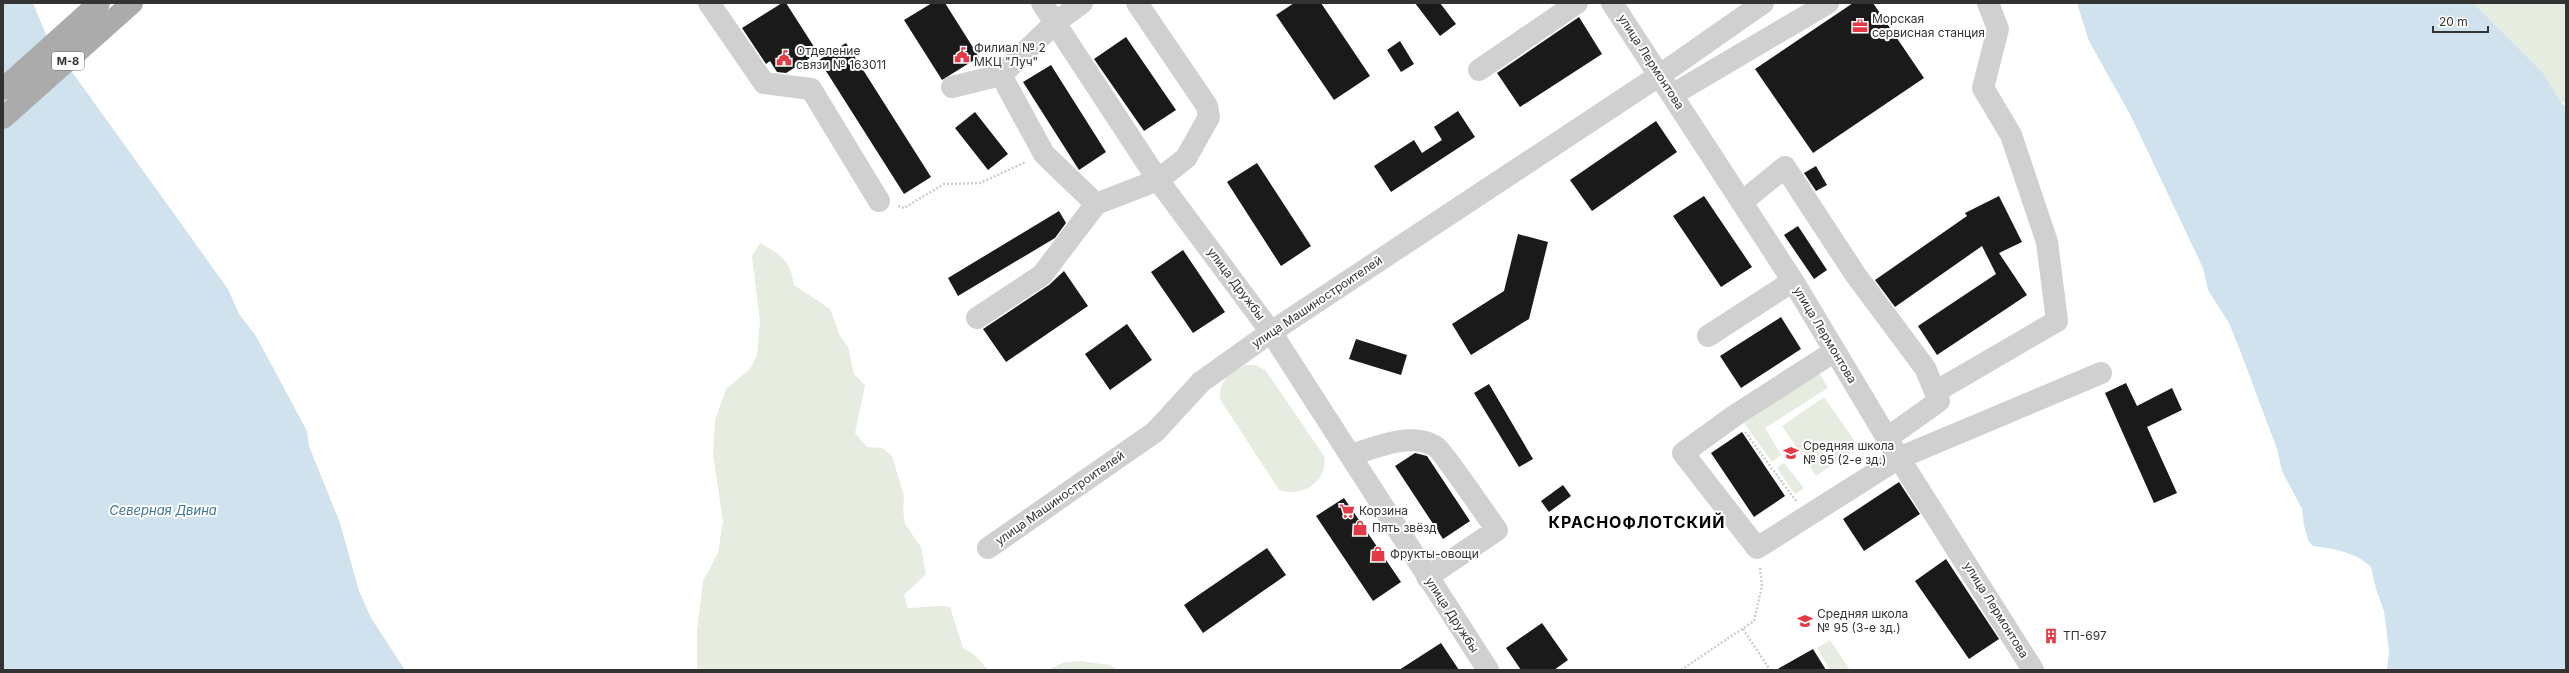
<svg xmlns="http://www.w3.org/2000/svg" width="2569" height="673" viewBox="0 0 2569 673" font-family="Inter,sans-serif">
<style>
.green{fill:#e6ecdf}
.water{fill:#cfe2ee}
.building{fill:#1a1a1a}
.lines{fill:none;stroke-linecap:round;stroke-linejoin:round}
.path{stroke:#cdcdcd;stroke-width:2.5;stroke-dasharray:2 2;stroke-linecap:butt}
.minor{stroke:#d0d0d0;stroke-width:22}
.major{stroke:#ababab;stroke-width:22}
.labels{text-anchor:middle;stroke-width:4;stroke-linejoin:round;paint-order:stroke}
.shield{fill:#fff;stroke:#707070;stroke-width:1}
.shield-label{font-size:11px;font-weight:bold;fill:#333}
.poi-label{font-size:12px;fill:#333;stroke:#fff;text-anchor:start}
.street-label{font-size:12px;fill:#333;stroke:#fff}
.water-label{font-size:13px;font-style:italic;fill:#3f7597;stroke:#fff}
.district-label{font-size:16px;font-weight:bold;letter-spacing:1px;fill:#000;stroke:#fff}
</style>
<rect width="100%" height="100%" fill="#fff"/>
<!-- green -->
<path class="green" d="M2473,3h93v100l-6,-1 -17,-29z
M760,243c22,12 30,17 34,42l36,24 10,27 8,11 6,27 11,11 -10,48 12,14 15,1 10,8 12,40 -1,14 2,14 16,23 5,27 -22,21 4,13c15,0 27,-4 42,-1l13,41 12,7 13,15h-291v-39l6,-50 15,-28 5,-32 -10,-66 2,-35 11,-31 24,-20 7,-14 3,-33 -8,-66z
M1245,365h11l10,6 58,85c4,26 -22,42 -45,34l-59,-91c-1,-20 10,-25 25,-34z
M1819,372l9,16 -63,40 16,27 -9,7 -28,-39z
M1824,397l35,50 -43,29 -34,-50z
M1784,463l20,25 -9,6 -18,-26z
M1830,640l20,30h-20l-13,-22z
M1080,661l30,4 9,5h-71l17,-8z"/>
<!-- water -->
<path class="water" d="M3,3h30l14,34 181,252 11,25 17,22 51,95 2,15 31,77 19,68 12,27 34,52h-402z
M2077,3h396l70,70 17,28 6,6v563h-179l2,-19 -5,-40 -8,-22 -5,-22c-13,-14 -40,-19 -58,-21l-5,-6 -4,-15 -2,-16 -20,-38 -5,-22 -36,-96 -12,-30 -21,-33 -5,-22 -71,-150 -43,-77z"/>
<!-- building -->
<path class="building" d="M782,3h4l32,50 -32,20 -9,-1 -7,-11 -4,3 -24,-36z
M932,3h13l34,54 -37,23 -38,-60z
M1294,3h27l49,73 -36,24 -58,-85z
M1415,3h25l16,21 -16,12z
M1853,3h20l51,75 -111,75 -58,-84z
M1579,17l23,37 -82,53 -23,-34z
M1126,37l50,73 -32,21 -50,-72z
M1400,41l14,23 -13,8 -14,-22z
M846,43l85,134 -27,17 -85,-134z
M1051,65l55,87 -27,18 -56,-88z
M1458,111l17,26 -84,55 -17,-26 40,-26 8,13 20,-13 -8,-13z
M975,112l33,42 -20,16 -33,-42z
M1656,121l21,31 -85,59 -22,-31z
M1257,163l54,83 -30,20 -54,-84z
M1816,166l11,19 -11,6 -12,-18z
M1704,196l48,71 -31,20 -48,-71z
M1999,196l23,46 -23,11 28,42 -90,60 -19,-29 78,-52 -14,-28 -87,61 -20,-27 92,-64 -2,-3z
M1059,211l7,12 -11,15 -97,58 -10,-18z
M1798,226l29,44 -13,9 -30,-44z
M1518,234l30,8 -19,77 -58,36 -19,-31 52,-33z
M1183,250l42,62 -32,21 -42,-61z
M1064,271l24,35 -82,56 -23,-33 66,-44z
M1781,317l20,32 -60,39 -21,-32z
M1127,324l25,36 -42,30 -25,-36z
M1356,339l51,16 -6,20 -52,-16z
M2126,383l11,23 35,-18 10,22 -35,17 30,66 -23,10 -49,-110z
M1489,384l44,75 -14,8 -45,-74z
M1742,432l43,64 -31,21 -43,-64z
M1415,453l12,3 43,65 -27,18 -48,-73z
M1899,482l21,32 -56,37 -21,-32z
M1563,485l8,11 -22,16 -8,-11z
M1344,498l57,84 -28,19 -57,-85z
M1267,548l19,27 -83,58 -19,-28z
M1946,559l53,80 -30,20 -54,-78z
M1542,623l26,37 -14,10h-33l-15,-22z
M1441,643l18,27h-60z
M1813,649l13,21h-50z"/>
<g class="lines">
<!-- path -->
<path class="path" d="M898,206l6,2 40,-24 36,-1 46,-21
M1745,432l51,69
M1743,629l27,41
M1681,670l73,-49 8,-35 -2,-19"/>
<!-- minor -->
<path class="minor" d="M709,3l55,80 47,6 68,112
M1042,3l116,177 113,152 217,338
M1082,3l-27,20 -54,52 43,79 52,50
M1612,3l181,278 106,177 134,212
M1479,70l98,-67
M952,87l49,-12
M1672,95l156,-92
M1742,202l43,-35 70,107 70,94 14,33 -52,37
M977,318l65,-43 54,-71 62,-24 28,-22 23,-41 -2,-11 -70,-103
M1708,336l85,-55
M1835,351l-101,65 -51,37 74,95 142,-90 202,-85
M1935,392l122,-71 -10,-79 -36,-107 -28,-47 15,-59 -10,-26
M1352,455c24,-8 58,-23 83,-9 8,5 52,71 62,84l-70,47
M988,548l167,-116 46,-50 70,-50 389,-257 103,-72"/>
<!-- major -->
<path class="major" d="M3,89l96,-86
M3,118l129,-115"/>
</g>
<!-- icons -->
<defs>
<g id="office-bare" transform="scale(1.2)"><path d="M-6-3h4V-5.5h4V-3h4V5H-6ZM-1-4.5V-3h2v-1.5ZM-6 0V1H6V0Z" fill="#e63946" stroke="#fff" stroke-width="2.5" paint-order="stroke"/></g>
<g id="civic-bare" transform="scale(1.2)"><path d="M-.6-6.5H3V-4.5H.6V-3L4-1V1h2V6H-6V1h2V-1L-.6-3ZM-1.2 2.5V6h2.4V2.5Z" fill="#e63946" stroke="#fff" stroke-width="2.5" paint-order="stroke"/></g>
<g id="school-bare" transform="scale(1.2)"><path d="M0-5L7-2L0 1L-7-2ZM-4 1L0 2.5L4 1V4Q0 6-4 4Z" fill="#e63946" stroke="#fff" stroke-width="2.5" paint-order="stroke"/></g>
<g id="supermarket-bare" transform="scale(1.2)"><path d="M-6-5.5h2.5l.6 2H6L4.5 2H-2.5L-4.4-4H-6ZM-1.5 3.2a1.3 1.3 0 1 0 .1 0ZM3 3.2a1.3 1.3 0 1 0 .1 0Z" fill="#e63946" stroke="#fff" stroke-width="2.5" paint-order="stroke"/></g>
<g id="shop-bare" transform="scale(1.2)"><path d="M-5-2.5h2.3a2.7 3.5 0 0 1 5.4 0H5L5.5 6h-11ZM-1.5-2.5h3a1.5 2.3 0 0 0-3 0Z" fill="#e63946" stroke="#fff" stroke-width="2.5" paint-order="stroke"/></g>
<g id="building-bare" transform="scale(1.2)"><path d="M-4-6H4V6H1V3H-1V6H-4ZM-2.5-4.3h1.7v1.8h-1.7ZM.8-4.3h1.7v1.8H.8ZM-2.5-1h1.7V.8h-1.7ZM.8-1h1.7V.8H.8Z" fill="#e63946" stroke="#fff" stroke-width="2.5" paint-order="stroke"/></g>
</defs>
<g fill-rule="evenodd">
<use href="#office-bare" x="1860" y="26"/>
<use href="#civic-bare" x="962" y="55"/>
<use href="#civic-bare" x="784" y="58"/>
<use href="#school-bare" x="1791" y="453"/>
<use href="#supermarket-bare" x="1347" y="511"/>
<use href="#shop-bare" x="1360" y="528"/>
<use href="#shop-bare" x="1378" y="554"/>
<use href="#school-bare" x="1805" y="621"/>
<use href="#building-bare" x="2051" y="636"/>
</g>
<g class="labels">
<!-- shield labels -->
<rect class="shield" x="52" y="52" width="32" height="18" rx="3"/>
<g class="shield-label">
<text x="68" y="65">М-8</text>
</g>
<!-- poi labels -->
<g class="poi-label">
<text x="1872" y="23">Морская<tspan x="1872" dy="14">сервисная станция</tspan></text>
<text x="974" y="52">Филиал № 2<tspan x="974" dy="14">МКЦ "Луч"</tspan></text>
<text x="796" y="55">Отделение<tspan x="796" dy="14">связи № 163011</tspan></text>
<text x="1803" y="450">Средняя школа<tspan x="1803" dy="14">№ 95 (2-е зд.)</tspan></text>
<text x="1359" y="515">Корзина</text>
<text x="1372" y="532">Пять звёзд</text>
<text x="1390" y="558">Фрукты-овощи</text>
<text x="1817" y="618">Средняя школа<tspan x="1817" dy="14">№ 95 (3-е зд.)</tspan></text>
<text x="2063" y="640">ТП-697</text>
</g>
<!-- street labels -->
<g class="street-label">
<text transform="translate(1651 62) rotate(57)" y="4">улица Лермонтова</text>
<text transform="translate(1236 284) rotate(53)" y="4">улица Дружбы</text>
<text transform="translate(1317 302) rotate(-34)" y="4">улица Машиностроителей</text>
<text transform="translate(1825 335) rotate(59)" y="4">улица Лермонтова</text>
<text transform="translate(1060 498) rotate(-35)" y="4">улица Машиностроителей</text>
<text transform="translate(1996 610) rotate(58)" y="4">улица Лермонтова</text>
<text transform="translate(1452 615) rotate(57)" y="4">улица Дружбы</text>
</g>
<!-- water labels -->
<g class="water-label">
<text x="163" y="515">Северная Двина</text>
</g>
<!-- district labels -->
<g class="district-label">
<text x="1637" y="528">КРАСНОФЛОТСКИЙ</text>
</g>
</g>
<!-- border -->
<rect width="2569" height="673" fill="none" stroke="#333333" stroke-width="8"/>
<!-- scale -->
<path d="M2433 26v6h55v-6" fill="none" stroke="#333333" stroke-width="2"/>
<text x="2439" y="26" font-size="12" fill="#333333" stroke="#ffffff" stroke-width="3" paint-order="stroke">20 m</text>
</svg>
